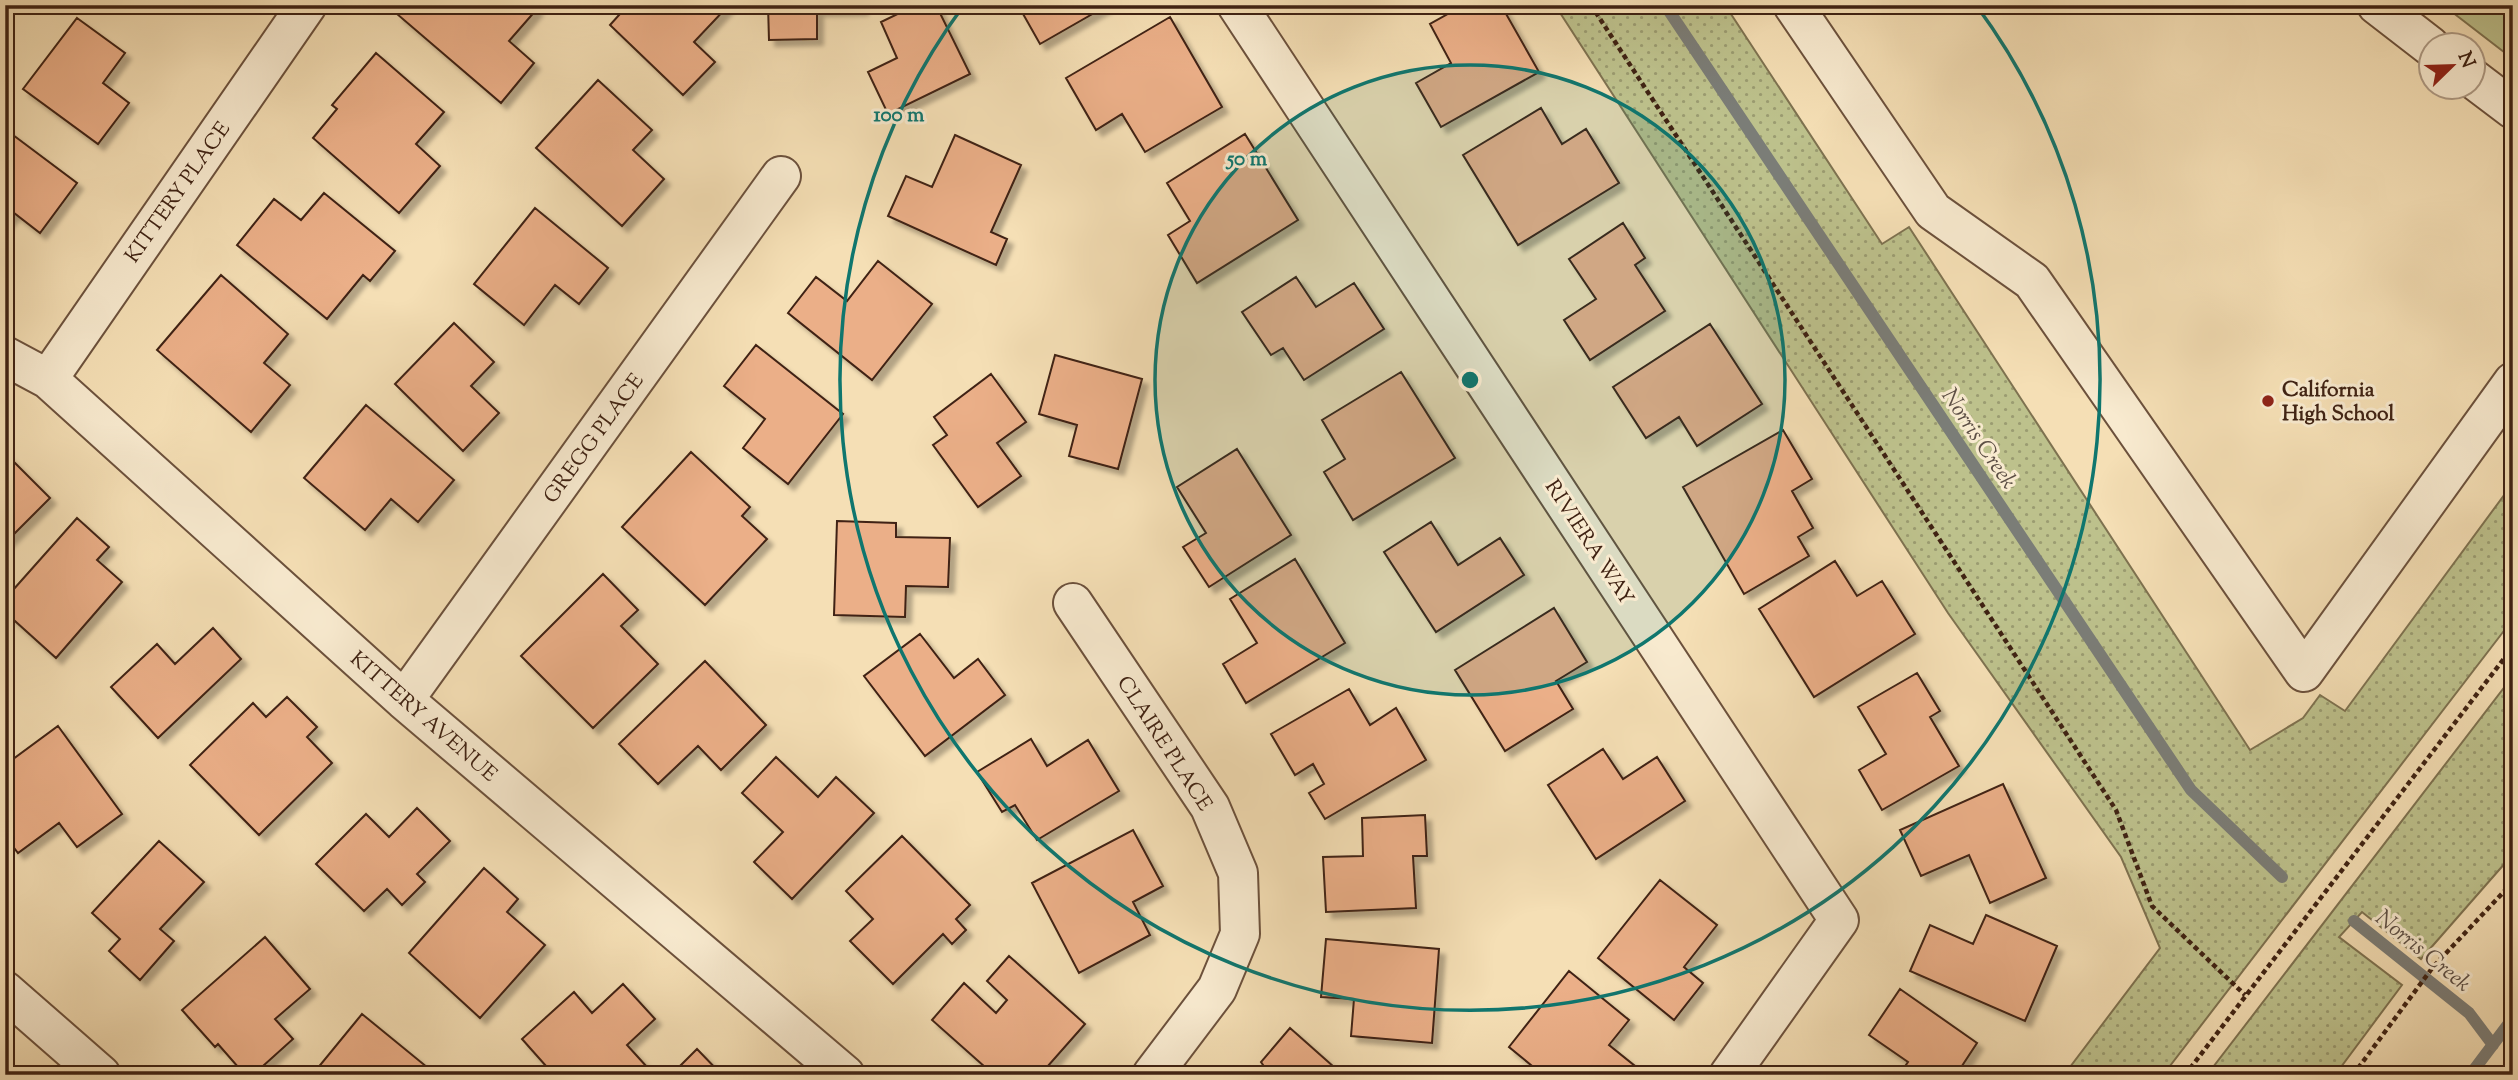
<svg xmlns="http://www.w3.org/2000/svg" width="2518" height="1080" viewBox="0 0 2518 1080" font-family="'Sorts Mill Goudy',serif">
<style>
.green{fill:url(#green-dots);stroke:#7e7250;stroke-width:2}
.pitch{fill:#bdc18c;stroke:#7e7250;stroke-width:2}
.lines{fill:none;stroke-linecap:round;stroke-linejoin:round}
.stream{stroke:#7b7d77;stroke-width:12}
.building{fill:#ebaf88;stroke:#3f2213;stroke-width:2;filter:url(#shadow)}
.minor-casing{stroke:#6c513c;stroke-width:42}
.path{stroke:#3f2213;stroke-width:4.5;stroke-dasharray:5 3.5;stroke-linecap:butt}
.minor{stroke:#f8eacf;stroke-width:38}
.ring{fill:none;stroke:#0f766e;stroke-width:3.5}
.poi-dot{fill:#8f2418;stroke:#f8eacf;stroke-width:2.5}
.labels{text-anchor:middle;stroke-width:6;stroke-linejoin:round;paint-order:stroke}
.street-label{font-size:21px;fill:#3f2213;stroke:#f8eacf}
.poi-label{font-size:21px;font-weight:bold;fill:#3f2213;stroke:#f8eacf;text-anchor:start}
.water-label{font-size:23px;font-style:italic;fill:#5d4f45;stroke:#f8eacf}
.centre{fill:#0f766e;stroke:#f8eacf;stroke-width:3.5}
.ring-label{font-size:21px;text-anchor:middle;font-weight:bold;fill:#0f766e;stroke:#f8eacf;stroke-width:6;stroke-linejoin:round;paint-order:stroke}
</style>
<defs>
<pattern id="green-dots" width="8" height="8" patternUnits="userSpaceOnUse" patternTransform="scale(1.75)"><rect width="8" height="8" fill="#bdc18c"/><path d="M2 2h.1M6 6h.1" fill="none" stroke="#9b9c71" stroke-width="1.8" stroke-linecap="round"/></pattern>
<filter id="shadow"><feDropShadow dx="6" dy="6" stdDeviation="2" flood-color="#0004"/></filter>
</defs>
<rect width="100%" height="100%" fill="#f5dfb5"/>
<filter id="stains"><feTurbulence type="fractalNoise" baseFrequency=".00286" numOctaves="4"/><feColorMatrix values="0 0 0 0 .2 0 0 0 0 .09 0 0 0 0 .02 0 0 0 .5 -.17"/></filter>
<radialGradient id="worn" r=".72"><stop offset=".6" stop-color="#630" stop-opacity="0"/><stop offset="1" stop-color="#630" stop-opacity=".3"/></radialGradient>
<!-- green -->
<path class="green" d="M1555,5h170l157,239 27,-17 341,523 53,-32 17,-23 25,16 168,-228v136l-350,456h-99l96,-127 -39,-91 -173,-244z
M2513,676v178l-92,105 -59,-47 -23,25 63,48 -67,90h-128z"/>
<!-- pitch -->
<path class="pitch" d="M2443,5h70v54z"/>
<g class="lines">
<!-- stream -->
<path class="stream" d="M1665,5l526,785 91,87
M2354,921l115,92 24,32
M2470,1075l43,-57"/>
</g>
<!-- building -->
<path class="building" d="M405,5h43l9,7 6,-7h70l4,4 -28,32 25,22 -33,40 -104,-89z
M628,5h101l-35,37 21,20 -32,33 -73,-70z
M768,5h94v4l-45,1v29l-48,1z
M916,5h20l34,69 -82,40 -20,-42 29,-14 -16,-36z
M1018,5h90l-68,39z
M1464,5h37l38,67 -98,55 -25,-44 35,-20 -21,-39z
M1170,17l52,90 -77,45 -23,-38 -26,16 -30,-52z
M77,18l48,35 -22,30 26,20 -31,41 -75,-55z
M376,53l68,59 -28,32 24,22 -41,47 -86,-75 24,-29 -5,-4z
M598,80l54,50 -19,20 31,29 -42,47 -86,-78z
M1541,108l21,36 24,-15 33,54 -101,62 -55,-90z
M5,129l72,54 -37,50 -26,-20 -9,11z
M1245,134l53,86 -101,63 -29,-48 22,-14 -23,-38z
M955,135l66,30 -30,67 16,7 -11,26 -108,-49 18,-40 26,11z
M324,193l71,58 -25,30 -7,-6 -36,44 -90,-74 37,-46 27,21z
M535,208l73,60 -29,36 -24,-19 -31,40 -50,-41z
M1623,223l22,35 -10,7 30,46 -75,49 -26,-40 32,-21 -27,-40z
M878,261l54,43 -60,76 -84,-67 28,-36 31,24z
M221,275l67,59 -24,29 26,22 -39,47 -94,-82z
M1296,277l20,30 38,-24 30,46 -80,51 -21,-32 -12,7 -29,-43z
M454,323l40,39 -23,24 28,27 -36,38 -68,-67z
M1710,324l52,80 -65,42 -18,-29 -33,21 -33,-51z
M756,345l87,69 -55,70 -45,-36 22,-29 -41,-33z
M1055,355l87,24 -24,90 -49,-13 8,-31 -38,-11z
M1401,372l54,86 -102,62 -29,-48 21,-13 -23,-39z
M991,374l35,48 -29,21 24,33 -43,31 -45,-62 14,-10 -13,-18z
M366,405l88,75 -36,42 -27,-23 -26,31 -61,-52z
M1783,430l29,49 -20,12 21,37 -15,9 11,19 -65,38 -61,-107z
M1237,449l54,86 -82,52 -26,-40 23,-14 -29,-46z
M691,452l59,55 -8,9 25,23 -62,66 -83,-78z
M8,456l42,42 -45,45v-84z
M77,518l32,29 -12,13 25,22 -66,76 -51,-46v-13z
M837,521l59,2v14l54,1 -2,49 -42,-1 -1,31 -71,-2z
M1431,522l27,43 42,-27 24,37 -88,57 -52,-80z
M1295,559l50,84 -99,60 -23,-39 34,-21 -27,-44z
M1835,561l22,35 25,-15 33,53 -101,63 -55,-88z
M603,574l35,36 -17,16 37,38 -65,64 -72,-72z
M1554,608l33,54 -31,19 17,28 -68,42 -50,-81z
M213,628l28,31 -83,79 -47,-51 46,-43 18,20z
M920,634l34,44 24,-19 27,36 -80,61 -61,-80z
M705,661l61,64 -45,45 -23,-24 -40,38 -39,-40z
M1917,673l23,38 -10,6 29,49 -77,44 -23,-40 27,-16 -28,-47z
M1349,689l21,36 26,-17 30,52 -101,59 -16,-26 15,-9 -11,-20 -18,11 -24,-41z
M287,697l30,30 -10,10 25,26 -73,72 -69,-70 63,-62 13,14z
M58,726l64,88 -45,33 -18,-24 -41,30 -13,-17v-71z
M1031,739l16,27 41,-26 31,51 -82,49 -22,-35 -13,7 -25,-40z
M1603,749l20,30 34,-22 28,44 -89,58 -48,-74z
M776,757l42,40 18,-20 38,36 -82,86 -38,-37 29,-30 -41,-39z
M2003,784l43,94 -56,25 -21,-48 -48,21 -21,-46z
M417,808l33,33 -33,33 8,8 -23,23 -15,-16 -23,22 -48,-47 50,-50 23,23z
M1425,815l2,41h-14l3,52 -90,4 -3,-55 40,-1 -1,-38z
M1133,830l30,56 -30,16 17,33 -71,38 -47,-90z
M902,836l68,69 -14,14 10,11 -14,14 -9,-10 -50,50 -43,-43 23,-22 -27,-28z
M159,841l45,41 -44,47 14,12 -34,39 -31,-29 11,-12 -28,-26z
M484,868l34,31 -11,13 38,33 -65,73 -71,-65z
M1660,880l57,45 -33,42 19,16 -29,37 -76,-62z
M1986,915l71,31 -32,75 -115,-50 20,-46 43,19z
M265,937l45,52 -35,30 18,20 -40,36h-8l-27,-31 -3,3 -33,-37z
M1326,939l113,10 -7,94 -81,-7 3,-37 -33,-2z
M1009,956l76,68 -45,51h-46l-62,-55 32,-37 32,30 11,-13 -20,-19z
M1569,971l60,49 -20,25 31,25 -4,5h-93l-34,-28z
M623,984l32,35 -28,26 20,22 -9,8h-44l-5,-6 -6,6h-29l-32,-36 52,-47 18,21z
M1900,989l77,54 -21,32h-57l9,-13 -39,-27z
M362,1014l71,58 -3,3h-118z
M1290,1028l53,47h-88l8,-10 -2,-3z
M697,1049l25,26h-57l7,-7 3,3z"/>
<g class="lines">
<!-- minor casing -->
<g class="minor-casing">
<path id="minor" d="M1237,5l602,915 -110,155
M1793,5l140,206 99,70 272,391 209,-290
M2377,5l53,41
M2472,78l41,31
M5,356l43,23 356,321 441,375
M48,379l259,-374
M1073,603l137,204 28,66 2,61 -23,55 -65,86
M404,700l377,-524
M5,991l96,84"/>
</g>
<!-- path -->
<path class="path" d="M1591,5l525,805 36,96 93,89
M2185,1075l328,-428
M2353,1075l80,-108 80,-85"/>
<!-- minor -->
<use href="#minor" class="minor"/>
</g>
<!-- distance rings -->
<circle cx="1470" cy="380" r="315" fill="#0f766e" fill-opacity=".12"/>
<g class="ring">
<circle cx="1470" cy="380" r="315"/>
<path d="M1976 5A630 630 0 1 1 964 5"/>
</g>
<!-- markers -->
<circle class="poi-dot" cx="2268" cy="401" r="7"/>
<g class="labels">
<!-- street labels -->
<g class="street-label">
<text transform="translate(177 192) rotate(-55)" y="7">KITTERY PLACE</text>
<text transform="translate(593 438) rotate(-54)" y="7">GREGG PLACE</text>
<text transform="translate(1590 542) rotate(57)" y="7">RIVIERA WAY</text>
<text transform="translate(424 716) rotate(41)" y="7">KITTERY AVENUE</text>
<text transform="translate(1165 743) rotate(57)" y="7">CLAIRE PLACE</text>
</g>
<!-- poi labels -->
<g class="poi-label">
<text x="2282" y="396">California<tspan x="2282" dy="24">High School</tspan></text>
</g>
<!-- water labels -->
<g class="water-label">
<text transform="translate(1980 438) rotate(56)" y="8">Norris Creek</text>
<text transform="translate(2424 950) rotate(39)" y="8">Norris Creek</text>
</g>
</g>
<circle cx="1470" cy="380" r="10" class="centre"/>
<g class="ring-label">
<text x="899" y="121">100 m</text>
<text x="1247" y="165">50 m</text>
</g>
<!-- margin -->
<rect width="2518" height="1080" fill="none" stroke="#f5dfb5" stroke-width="28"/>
<rect x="7" y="7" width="2504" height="1066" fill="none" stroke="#3f2213" stroke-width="3.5"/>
<rect x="14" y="14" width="2490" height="1052" fill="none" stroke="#3f2213" stroke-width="2"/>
<!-- north arrow -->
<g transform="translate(2452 66) rotate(67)"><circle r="33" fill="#f8eacf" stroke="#ae9a84" stroke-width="2"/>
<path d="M0-5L12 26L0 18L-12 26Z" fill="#8f2418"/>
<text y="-10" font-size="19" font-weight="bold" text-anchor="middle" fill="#3f2213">N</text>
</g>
<rect width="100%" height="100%" filter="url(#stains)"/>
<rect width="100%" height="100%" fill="url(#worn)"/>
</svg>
